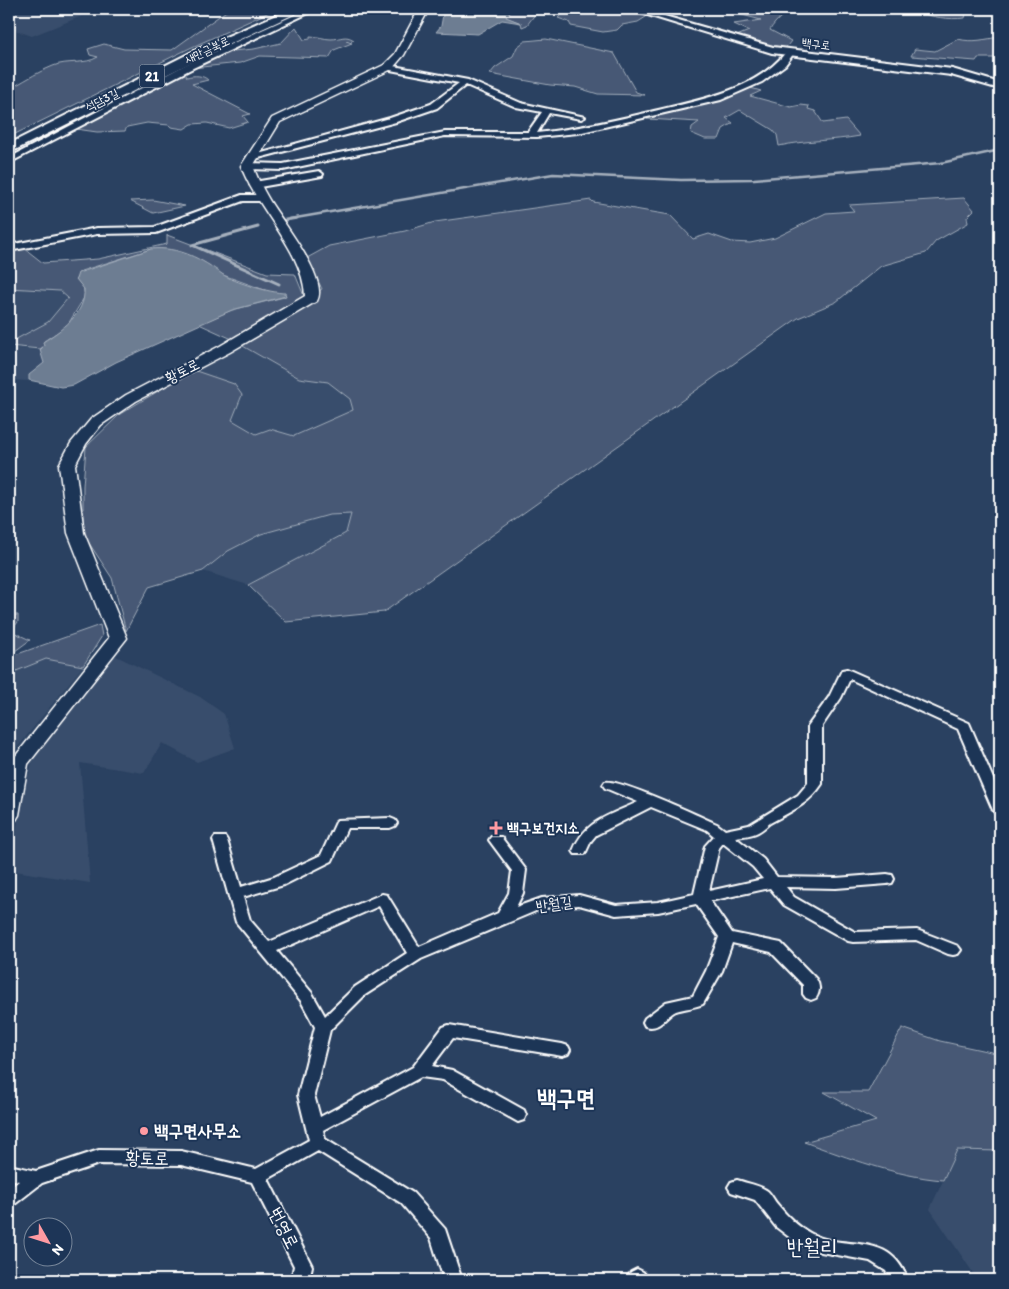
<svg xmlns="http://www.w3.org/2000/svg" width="1009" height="1289" viewBox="0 0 1009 1289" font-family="Itim,'Poor Story',sans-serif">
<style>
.built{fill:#394e6c}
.green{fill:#465975;stroke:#a2acba}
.water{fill:#6d7d92;stroke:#a7b1be}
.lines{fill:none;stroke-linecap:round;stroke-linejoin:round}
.stream-far1{stroke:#a7b1be;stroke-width:2.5}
.stream{stroke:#a7b1be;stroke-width:3}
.minor-casing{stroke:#fff;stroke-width:4}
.tertiary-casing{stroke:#fff;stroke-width:4}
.secondary-casing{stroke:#fff;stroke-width:3}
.trunk-casing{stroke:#fff;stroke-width:4}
.minor{fill:#1d3557;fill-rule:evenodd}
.tertiary{fill:#1d3557;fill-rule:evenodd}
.secondary{fill:#1d3557;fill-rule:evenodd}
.trunk{fill:#1d3557;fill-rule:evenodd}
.poi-dot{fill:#ff9aa2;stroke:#1d3557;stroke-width:2}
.labels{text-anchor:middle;stroke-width:4;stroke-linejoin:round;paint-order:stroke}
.far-street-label{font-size:12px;fill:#fff;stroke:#1d3557}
.shield{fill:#1d3557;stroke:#bbc2cd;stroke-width:1}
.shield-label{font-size:14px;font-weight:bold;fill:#fff}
.street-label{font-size:15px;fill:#fff;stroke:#1d3557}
.poi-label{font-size:15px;font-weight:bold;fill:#fff;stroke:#1d3557;text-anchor:start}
.near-poi-label{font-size:18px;font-weight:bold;fill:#fff;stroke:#1d3557;text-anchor:start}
.near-street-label{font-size:18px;fill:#fff;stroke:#1d3557}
.near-quarter-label{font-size:21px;fill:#fff;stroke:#1d3557}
.near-district-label{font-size:24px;font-weight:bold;fill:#fff;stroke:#1d3557}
</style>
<rect width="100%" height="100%" fill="#2a4161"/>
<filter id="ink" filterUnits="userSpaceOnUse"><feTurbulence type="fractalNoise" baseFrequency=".02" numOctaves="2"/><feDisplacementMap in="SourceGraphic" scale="10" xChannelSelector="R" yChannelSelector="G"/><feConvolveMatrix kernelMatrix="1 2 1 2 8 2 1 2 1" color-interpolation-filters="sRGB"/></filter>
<g filter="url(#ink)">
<!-- built -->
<path class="built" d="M9,9h90l-67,27 -23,-8z
M9,288l52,3 7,7 -20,24 -39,21z
M241,345l58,33 29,4 22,17 4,11 -60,26 -23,-7 -15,5 -24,-14 10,-24 -48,-26z
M9,347l31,3 4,13 -15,12 2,6 -22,-1z
M351,514l-5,19 -98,52 -45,-14 25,-20 33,-17 68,-19z
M114,655l86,42 24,17 11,34 -38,14 -35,-19 -18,30 -64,-10 10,120 -81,-13 13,-71 12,-44z
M46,659l37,7 -74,92v-84z
M957,1150l43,1v129h-22l-48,-71z"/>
<!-- green -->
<path class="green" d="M229,9h47l-86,39 -181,89v-51h6c12,-7 25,-15 38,-20 14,-6 32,-1 45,-9l-8,-2 -2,-6 16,-5 20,5 48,1z
M512,9h27l-12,16 -5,2 -1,-4 -16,-6z
M567,9h54l28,6 -11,7 -16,3 -5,5 -14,2 -32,-6 -2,-4 -11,-4z
M720,9h76c-11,3 -20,11 -26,21l21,11 -7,9 -50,-13 15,-6 -15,-7 27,-4z
M931,9h23l12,5 -1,4c-17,2 -32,-1 -48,-6z
M296,27l8,13 6,-1v-3c7,0 14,3 21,3 10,0 14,-5 23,1l-8,1 6,2 -18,7 -5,8 -69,-2 -20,7 -48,5 30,-16 32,-3 27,-6z
M1000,37v21h-22l-2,3 -65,-5 4,-7 20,2 23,-12c15,4 27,0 42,-2z
M546,39l68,14 22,39 9,3 -47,-1 -23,-7 -25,-2 -60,-11 5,-6 18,-12 4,-9 8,-6z
M185,73l2,4c7,-2 16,-2 21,3l-16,4 58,30 -7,2 5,6 -19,6 -22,-5 -15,1 -8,5 -13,-2 -2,-2 -22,-2 -20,4 -2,4 -28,1 -21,-3z
M747,87l14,4 -11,5 41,11 10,-2 8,1 -1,3 7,2 8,12 23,-3 14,16c-27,5 -54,4 -81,10l-2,-11 -4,-5 -33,-20 -14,8 7,5 -10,6 -4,10h-14l-14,-6 1,-6 7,-5 -52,-3z
M964,198l10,12 -7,7 1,6 -32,18 -10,12 -45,13 -45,36 -38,16 -414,294 -98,10 -38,-37 98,-52 5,-19 -22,1 -68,19 -33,17 -25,20 -54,16 -23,44 -14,-53 -29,-44v-48l3,-39 34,-33 73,-44 41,14 8,11 -10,25 24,14 14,-5 24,7 59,-26 -3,-11 -22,-17 -29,-4 -58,-33 81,-56 -15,-31 22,-12 76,-15 30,-9 156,-22 2,2 77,13 23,24 16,-5 23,8 18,1 25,-5 51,-25 28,-2 -5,-6z
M153,200l32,6 -32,7 -23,-12z
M167,235l100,38 28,1 9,22 -10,9 -62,34 -33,-15 33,-14 52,-13 -133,-48 -70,22 -5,8 7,7 2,10 -18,30 -23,15v5l-4,3 -31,-3v-3l39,-21 20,-24 -8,-7 -51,-3v-37l15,-3 19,15 55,-4 69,-15z
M9,615h9v7l-7,9 19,9 -19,14 -2,-1z
M100,625l2,11 -19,30 -37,-7 -37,15v-17z
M902,1028l38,13 60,13v97l-43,-1 -14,30c-48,-4 -94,-22 -139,-38l72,-21 -52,-29h44z"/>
<!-- water -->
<path class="water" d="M444,9h68l-6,8 15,6 -19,-3 -24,14 -42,-2 5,-6z
M151,249c27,-3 51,10 71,25 11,8 49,19 63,19l1,3 -54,14 -116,52 -42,23 -13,2 -32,-7v-5l15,-12 -4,-13 4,-4 -1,-4c18,-12 43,-28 41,-53l-8,-10 2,-6z"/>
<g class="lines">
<!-- stream-far1 -->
<path class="stream-far1" d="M290,219l263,-45 128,6 73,-1 187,-16 59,-13"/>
<!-- stream -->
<path class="stream" d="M280,221l17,-3
M258,227l-66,18 87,39"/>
<!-- minor casing -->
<g class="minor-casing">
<path id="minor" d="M308,9h9l-124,59 -184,95v-5l178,-94z
M787,51l7,2 -9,12 -23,17 -41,18 -143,33 -41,4 -92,-1 -162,34 -36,-1 -4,-3 4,-3 36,1 162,-32h83l14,-20 -26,-5 -50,-22 -29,23 -41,14 -145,38 -4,-3 143,-39 41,-14 28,-21 -74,-14v-4h3l80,15 53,23 64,14 -4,2 -32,-6 -12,20c39,-4 75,-12 113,-21 48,-12 105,-20 137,-61z
M319,171l4,3 -1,2 -68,12 -4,-3 4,-3z
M242,195h17l4,3 -4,3h-16l-87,32 -59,1 -88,17v-6l88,-17 58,-1z
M847,669l122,54 31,72v20l-5,-2 -2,-3 -35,-81 -108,-50 -9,19 -19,28v58c-13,20 -32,28 -52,39 -4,3 -8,7 -12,9 -7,4 -16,4 -23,5l28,22 14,18 59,1 51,-4 5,1 2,4 -2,4 -5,1 -51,4 -50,-1 8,10 61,35 62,-2 41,16 3,4 -3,4 -5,1 -5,-1 -32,-14 -63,2 -5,-1 -64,-36 -14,-17 -60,13 22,32 49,10 35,36c4,6 4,13 0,19l-5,2 -5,-2 -3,-4v-9l-32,-33 -39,-9 -10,28 -19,33c-9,4 -18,4 -27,7 -11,5 -16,20 -31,15l-2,-4 2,-4 21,-16 27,-6 13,-25 13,-34 -23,-33 -38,8 -42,3 -37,-10 -36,3 -122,51 -56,36 -35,35 -16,65 6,22 93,-50 30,-40 6,-2 113,19 6,2 2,4 -2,4 -6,2 -109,-18 -21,28 20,4 72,40 2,5 -2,5 -6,2 -75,-42 -22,-3 -98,53 2,9 88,54 32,36 17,51h-18l-13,-42 -30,-35 -83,-52 -50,28 44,87 -3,14h-18l3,-14 -42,-84 -71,-17 -82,-1 -57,19 -27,21 -6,2v-17l10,-8 -10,-2v-14l27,6 63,-21 82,1 75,18 53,-29 -11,-45 17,-68 -14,-26 -65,-79 -23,-82 2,-3h10l2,3 14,47 33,-10 47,-22 16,-35 53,-2 5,2 2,3 -2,3 -5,2h-43l-15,33 -48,24 -41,12 7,23 19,22 113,-48 5,1 32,52 79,-34 11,-20 3,-22 -23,-31 2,-3h10l25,33 -3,23 -7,14 26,-9 37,-3 37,10 42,-3 36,-8 11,-48 9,-10 -7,-6 -56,-23 -55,28 -5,6 -6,13h-10l-2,-3c12,-31 38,-36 65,-49l-33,-14 -2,-3 2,-3c13,-4 94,34 112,42l8,6 24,-5 49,-30 10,-12v-57l21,-29 13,-27zM723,843l30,24 10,12 -54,12 10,-43zM379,906l28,47 -52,34 -30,29 -13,-23 -35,-42z
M737,1180c9,3 22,5 29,10 5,3 8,11 12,15 9,11 19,21 32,28 36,20 78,-4 98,47h-18l-4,-9 -16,-10 -49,-9 -24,-9 -21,-16 -21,-27 -24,-8 -3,-5 3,-5z
M637,1269l6,3 6,8h-19l-2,-3 3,-5z"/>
</g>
<!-- tertiary casing -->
<g class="tertiary-casing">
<path id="tertiary" d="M628,9h12l133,38 179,22 48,14v6l-49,-14 -179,-22z"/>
</g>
<!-- secondary casing -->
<g class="secondary-casing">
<path id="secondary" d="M419,9h10l-25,46 -12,14 -112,53 -27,44c4,11 9,22 15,32 11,20 62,81 49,103l-87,51 -94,49 -35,24 -15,19 -11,21 9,68 43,105 -99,126 -9,51 -3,5 -7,1 1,-58 99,-125 -41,-105 -9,-68 12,-22 20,-24 35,-24 94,-49 85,-50c-2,-46 -48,-86 -64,-130l31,-48 112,-53 11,-11z"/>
</g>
<!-- trunk casing -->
<g class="trunk-casing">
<path id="trunk" d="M290,9h15l-97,45 -199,99v-9l191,-96z"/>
</g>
<!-- minor -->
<use href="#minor" class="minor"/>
<!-- tertiary -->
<use href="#tertiary" class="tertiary"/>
<!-- secondary -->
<use href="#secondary" class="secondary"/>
<!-- trunk -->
<use href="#trunk" class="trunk"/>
</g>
</g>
<!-- markers -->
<g class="poi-dot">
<path d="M493.5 820.5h5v5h5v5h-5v5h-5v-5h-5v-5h5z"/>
<circle cx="144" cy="1131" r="5"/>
</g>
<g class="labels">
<!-- far-street labels -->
<g class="far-street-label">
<text transform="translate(816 44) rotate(7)" y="4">백구로</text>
<text transform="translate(207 50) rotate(-25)" y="4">새만금북로</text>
<text transform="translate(102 100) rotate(-27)" y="4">석담3길</text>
</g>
<!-- shield labels -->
<rect class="shield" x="139.5" y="64.5" width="25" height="23" rx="4"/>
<g class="shield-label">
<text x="152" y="81">21</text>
</g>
<!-- street labels -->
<g class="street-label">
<text transform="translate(182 371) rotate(-27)" y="5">황토로</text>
<text transform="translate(554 904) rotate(-8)" y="5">반월길</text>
</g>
<!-- poi labels -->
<g class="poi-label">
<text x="507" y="833">백구보건지소</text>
</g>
<!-- near-poi labels -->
<g class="near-poi-label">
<text x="154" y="1137">백구면사무소</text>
</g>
<!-- near-street labels -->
<g class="near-street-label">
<text transform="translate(147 1158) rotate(1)" y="6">황토로</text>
<text transform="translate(284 1228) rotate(63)" y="6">번영로</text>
</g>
<!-- near-quarter labels -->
<g class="near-quarter-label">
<text x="812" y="1254">반월리</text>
</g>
<!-- near-district labels -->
<g class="near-district-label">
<text x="566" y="1106">백구면</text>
</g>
</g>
<!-- margin -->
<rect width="1009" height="1289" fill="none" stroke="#1d3557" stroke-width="30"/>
<rect x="15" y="15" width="979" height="1259" fill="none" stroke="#fff" stroke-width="2" filter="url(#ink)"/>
<!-- north arrow -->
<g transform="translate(48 1242) rotate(129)"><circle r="24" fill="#1d3557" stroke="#77869a"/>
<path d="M0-4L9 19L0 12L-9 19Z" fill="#ff9aa2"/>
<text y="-8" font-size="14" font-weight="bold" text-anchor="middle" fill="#ffffff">N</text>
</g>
</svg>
